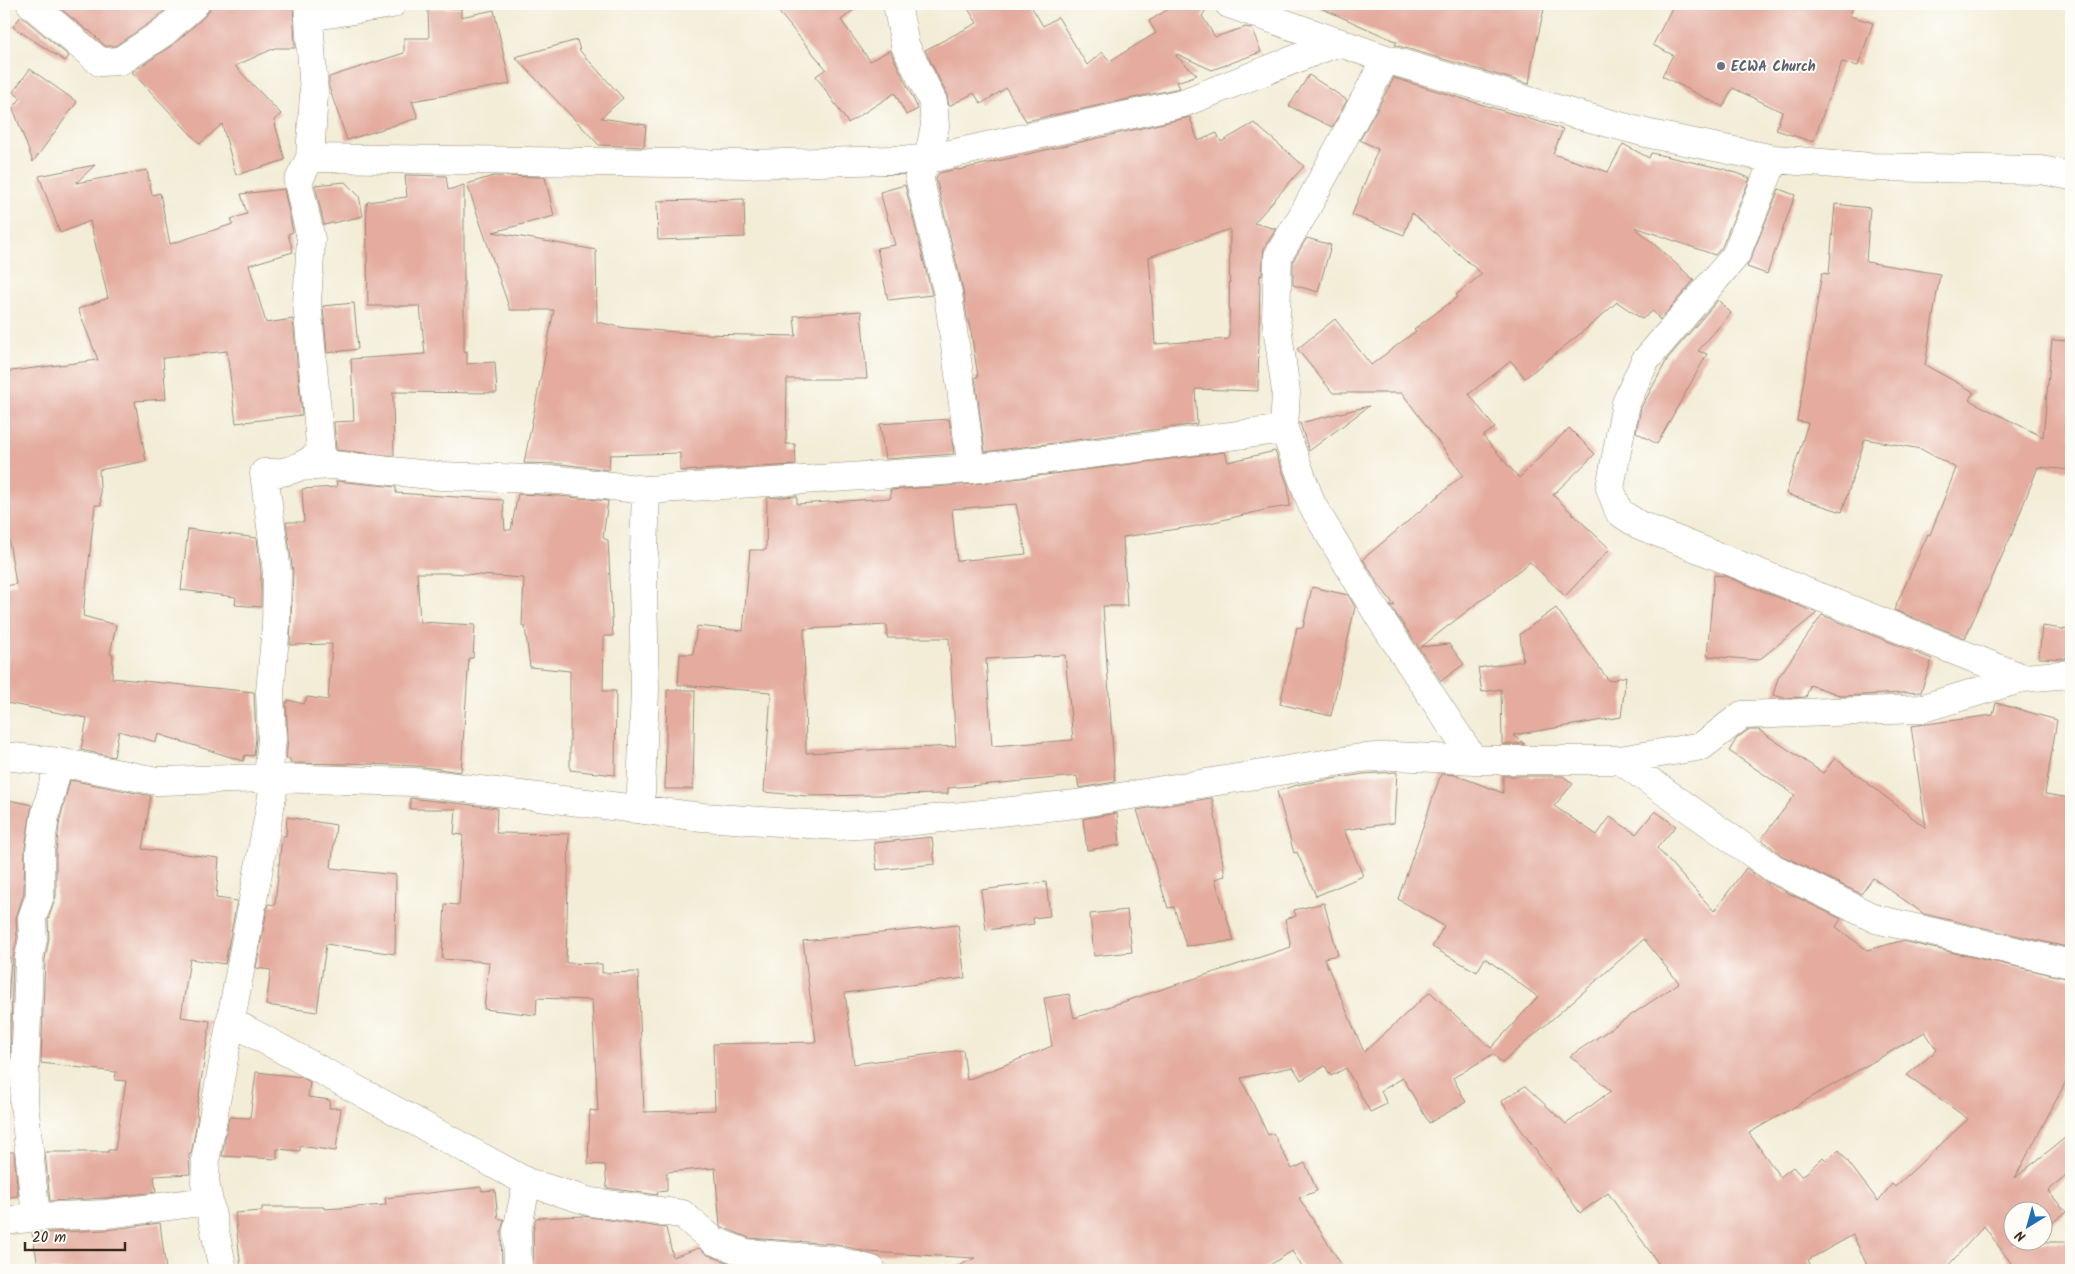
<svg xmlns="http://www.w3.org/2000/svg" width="2075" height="1274" viewBox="0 0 2075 1274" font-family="Kalam,sans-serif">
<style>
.building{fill:#e4ab9e;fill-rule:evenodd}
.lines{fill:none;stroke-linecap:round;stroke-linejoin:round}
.minor-casing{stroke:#978c7a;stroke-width:29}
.minor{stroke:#fff;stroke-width:28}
.worship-dot{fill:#6b7280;stroke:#fdfcf7;stroke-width:2}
.labels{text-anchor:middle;stroke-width:4;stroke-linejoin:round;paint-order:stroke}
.worship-label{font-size:14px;font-weight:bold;fill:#5b616d;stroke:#fdfcf7;text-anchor:start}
</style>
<rect width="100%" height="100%" fill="#fdfcf7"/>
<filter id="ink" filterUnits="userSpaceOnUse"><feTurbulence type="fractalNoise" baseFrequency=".02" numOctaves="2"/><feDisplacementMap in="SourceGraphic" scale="10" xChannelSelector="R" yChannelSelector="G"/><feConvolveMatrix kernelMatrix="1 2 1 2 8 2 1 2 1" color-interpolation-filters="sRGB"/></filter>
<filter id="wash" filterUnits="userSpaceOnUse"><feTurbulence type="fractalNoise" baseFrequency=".0096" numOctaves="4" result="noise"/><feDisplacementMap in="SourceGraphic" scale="20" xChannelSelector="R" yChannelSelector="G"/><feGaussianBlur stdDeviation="1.12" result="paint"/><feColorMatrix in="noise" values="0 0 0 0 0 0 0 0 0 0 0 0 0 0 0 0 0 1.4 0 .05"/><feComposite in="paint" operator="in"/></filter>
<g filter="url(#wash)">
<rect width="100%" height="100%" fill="#f3edd7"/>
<g id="blocks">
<!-- building -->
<path class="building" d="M55,4h117l-18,16 -39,26h-10l-16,-16 -1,1z
M210,4h83l2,44h-20l-40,18 46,48 -7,6 11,40 -49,15 -14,-51 -22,20 -68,-72 42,-28 31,-28 5,-7z
M772,4h89l-20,16 29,41 20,-11 28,59 -12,6 -11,-22 -47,30 -32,-47 10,-7z
M965,4h65l13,22 15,-9 29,48 15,-13 8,9 46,-28 -7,-12 28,-17h17l3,5 9,-5h4l-8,12 13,21 31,-10 6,2 9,23 -49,18 -35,-16 -1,2 21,19 -20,7 3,6 -154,33 -20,-33 -25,16 -7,-11 -25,13 -2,-11 -22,-45 52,-27z
M1312,4h231l-2,5h3l-11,49 -4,26 -134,-39 2,-3z
M1674,4h180l-4,12 23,7 -15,43 -16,-4 -29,80 -37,-12 6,-18 -49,-24 -10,19 -61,-31 11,-21 -20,-10z
M461,8v9l33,-7 16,74 -98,17 6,17 -71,22 -18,-53v-10l75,-24v-15h25l-1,-29z
M21,16l48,40 -4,5 -52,-34z
M577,40l3,11 43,47 -22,20 45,7 -2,22 -45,-2 -84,-88z
M30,69l47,33 -44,60 -20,-54 8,-10 -8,-6z
M1309,75l38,25 -15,27 -43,-21z
M1394,78l169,51 -10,25 55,18 15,-28 26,14 2,-5 73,16 26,9 -28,69 -7,8 -80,-28 59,53 -34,40 -7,-9 -11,8 -25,-17 -20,18 -72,58 -14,-17 -42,33 26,34 -12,8 36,42 50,-50 26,26 -42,41 57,54 -45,47 -35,-34 -109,85 28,-3 15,20 -23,17 -51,-76 5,1 -16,-21 -16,-26 100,-84 -61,-82h-69l-36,-44 38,-30 36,46 45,-34 -2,-2 44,-32 -2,-2 26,-21 -70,-61 -8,22 -52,-20 26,-66 -18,-9z
M1190,117l8,24 19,-8 4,9 33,-19 50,43 -50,57 22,6 -12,19 -2,28 -2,-1 -2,116 -63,-2 2,35 -212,28 -10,-75h3l-7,-45 -4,-15 -4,-27 -27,-111 3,-6 19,-4v1zM1230,229l-1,110 -74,5 -6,-87z
M95,165l-19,18 71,-13 5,25 8,-2 10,51 63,-20 -2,-5 16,-5 -6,-20 43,-5 9,43 -5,2 5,18 -44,13 17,58 27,-4 9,96 -66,8 -9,-72 -64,7 3,41 -31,2 11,60 -47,9 2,35h-6l-12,111 33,9 -6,29h3l-1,24 142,14 2,46 -2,18 -9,-1 -2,6 -85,-27 -2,8 -37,-11 -5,26 -33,-7 6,-32 -81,-15 2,-60h-4v-42l2,-15 10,-2 -12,-74v-138l94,-12 -20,-51 30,-11 -18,-77 -30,12 -21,-57z
M405,175l41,1 2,14 16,-5v167l3,-1v13l28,-2 2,31 -104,-1 1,64 -58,-6 -2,-28 20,-1 -3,-62 74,-5 -5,-48h-52l-2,-103 2,2 -1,-3 40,-5z
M493,176l52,1 9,39 -61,16 103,18 1,72 28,6 78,6 93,2 -2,-20 67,-5 6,68h-80l-1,65h9l1,21 -116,6v-18l-70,2 -1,15 -47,-6 -38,-1 30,-153h-44l-43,-126z
M345,182l14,14 4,20 -39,9 -9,-40z
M905,185l27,110 -44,5 -11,-52 18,-3 -15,-53z
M1779,189l16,6 -28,79 -20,-7z
M744,199l1,38 -87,3 -1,-39z
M1835,204l35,4 -4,54 74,12 -15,91 49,27 -5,8 74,37 9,-97 19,1v129l-33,-3 -27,69 -46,102 -71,-28 34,-76 2,1 26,-67 -35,-19 -56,-10 -23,73 -56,-18 22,-71 -11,-2 25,-148 7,1z
M1307,238l24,7 -13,47 -25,-7v-24z
M1718,300l13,13 -33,38 9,3 -50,90 -21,-12 5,-24 27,-50z
M354,303l4,46 -31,4 -4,-47z
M1369,406l-60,45 -9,-28z
M949,419l5,35 -69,5 -5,-35z
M1275,451l13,35 2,20 -21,3 -72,17 -74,11 4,69h-24l12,176 -36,6 -2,-12 -129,12v6l-141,2 -43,-4 7,-100 -93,-7 2,-31h13l4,-28 46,5 7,-81h16l1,-52 30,-2v8l94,-6 -1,-8 84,-6 251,-32 3,10zM1016,504l10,50 -69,7 -5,-52zM887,625v13h62l7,108 -150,7 -2,-124zM1065,655l8,85 -81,6 -6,-87z
M336,481l60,6v6l107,7 2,30h6l7,-36 41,2 49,5 -5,37 5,2 5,96h-9l-1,55h13l-1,84 -45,-5v-99l-40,-4 -5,-41h-3l2,-48 -74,-5h-33l3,49 55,3 -2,33h-4l-8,114 -45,-6 -69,-3v1l-57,-1v-4h-4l2,-21 -2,-36 2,1v-3l16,4 3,-7 21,3 4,-56 -42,1 3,-73 -7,-50h18l-2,-33 35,-2z
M188,529l69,9 4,35v34l-26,-2 1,-8 -55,-7z
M1714,575l11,1 92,37 -58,47 -52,-4z
M1312,587l36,8 7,12 -24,109 -51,-12 17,-77 6,1z
M1556,608l53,73 17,-5 -5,41 -108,18 12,9h-23l-1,-55 -19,3 -4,-24 45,-7 -3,-27z
M1822,615l110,44 -11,33 -78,4 -33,-11 -4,12 -22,1 -11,-3 5,-17z
M2042,626l27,4 -3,29 -27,-1z
M667,690h28l-2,99h-28z
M1996,703l61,17 -12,74 25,4 -2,17h3v133l-147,-34 -51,-36 -12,16 -80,-39 -20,-16 34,-44 -66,-44 8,-13 11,-8h11l64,43 12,-15 91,70 -15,-102 82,-11z
M1397,772l-3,51 -50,7 19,46 -47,20 -19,-44 -3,1 -17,-62 24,-7 62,-10z
M1441,774l14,1 48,18v-17h60l10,8 -19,22 43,29 13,-18 26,17 19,-23 21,15 -19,22 57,63 32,-43 20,14 75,37 -5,8 31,23 34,-9 170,38v93l-56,106 56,-45v39l-23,19 18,21 -24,19v-19h-30v30h59v28h-55l-32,-44 -40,44h-75l-16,-35 -45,25 5,10h-150l-55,-77 -28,20 -79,-112 24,-15 41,38 45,-33 -41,-35 109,-73 -35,-44 -142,124 -9,-9 -40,24 13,24 -37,21 -26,-45 -22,13 6,13 -17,8 -24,-44 -15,8 -6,-10 -24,14 -8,-13 -52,11 27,57 5,-2 19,36 13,-6 12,28 -18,7 46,72h-41l-12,-19 -30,19h-312l25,-12 -109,-6 -30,-8 -87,-6 -29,-12 -5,-58 -48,4v19l-10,1 1,3 -51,-7 -2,-23 -17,-1 2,-54 8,1 -6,-111 -55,-2 -1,17 -52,-6 5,-47 -47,-3 3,-55 14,1 4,-70 -9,-1 2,-25h-46v-11l87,10 -1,25 73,1 -3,129 36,1v9l36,-1 6,140 71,-2 -2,-66 103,-2 -13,-101 155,-16 7,53 -120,15 9,71 109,-14 4,30 85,-34 -8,-48 25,-4 5,24 217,-71 -6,-28 11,-3 -2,-6 30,-7 14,52 -14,3 40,94 66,-60 61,56 47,-51 -53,-39 -8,14 -45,-25 12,-21 -46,-27zM1925,1032l12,18 -30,25 61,44 -73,68 -3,-3 -14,17 -39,-51 -13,10 -3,-3 -21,20 -9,-10 -13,10 -31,-44z
M70,780l81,16 -9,53 77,9 -3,40 21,3 -12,63 -35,-5 -9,58 29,4 -14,94h2l-7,39h-2l1,20 -36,2 2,16 -51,6 -55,3 -5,-49h63v-2h7l11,-69 -11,-1 1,-8 -75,-9 4,-103 4,-22 -1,-18 8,-24v-45l4,-32z
M1212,798l13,78 -10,3 19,62 -48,5 -12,-39 -6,1 -31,-98z
M4,799l28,6 -7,43 -1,45 -8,25 1,20 -4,19 -3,103 -6,-1 7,-101 -7,-1z
M1117,813l3,32 -33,5 -4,-31z
M287,817l49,8 -5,43 65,7 -1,79 -69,-10 -9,68 -51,-7 5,-35 -15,-2 12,-64 7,1 7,-69h4z
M932,837l3,27 -58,6 -3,-27z
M1046,882l4,34 -17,2 1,6 -48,6 -5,-40z
M1127,910l5,42 -38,4 -4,-42z
M256,1072l45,5 9,5 -2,15 22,3 -1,8h12l-5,43 -36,-5v5l-23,-2v10l-55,-3 7,-39 21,1z
M4,1152h10l4,44 -14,2z
M481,1187l1,4 13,-1 3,29h6l-3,12 1,39h-261l-6,-57 27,-2v-4h62v2l62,-4 -1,-7z
M583,1216l83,12 7,29 26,-9 9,7 24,9 2,6h-200l-1,-38 3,-14z
M160,1223l6,47h-127l-7,-37 75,-3z"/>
</g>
</g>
<g filter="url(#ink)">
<use href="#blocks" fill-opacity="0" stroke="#978c7a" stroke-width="1"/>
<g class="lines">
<!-- minor casing -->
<g class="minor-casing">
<path id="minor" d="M31,4l69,58 20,-1 44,-29 31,-28
M897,4l8,41 28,57 2,24 -7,33 -9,18 29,117 24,175
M1229,4l157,55 185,54 79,21 124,25 97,8 170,3 30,6
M309,17l83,-13
M1386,59l-82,154 -26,43 -2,62 10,74 -2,37 28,76 68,113 94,142
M310,158l437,6 181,-5 255,-56 156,-61
M1774,159l-38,96 -91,106 -19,42 -16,85 9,24 20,13 384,153
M299,467l34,-2 107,11 120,4 86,10 -3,95 2,105 -4,102 -3,17
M646,490l326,-21 312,-40
M4,756l55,6 98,19 115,-3 142,4 288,35 136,9 57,-3 181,-19 285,-46 33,-2 80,4h146l82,-14 40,-31 178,-6 103,-31 48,-4
M1620,760l153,108 103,51 195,45
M230,1021l297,161 64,20 91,12 32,27 32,12 89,7 37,10
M36,1217l-12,-115 5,-144 4,-19 -1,-21 8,-22v-46l5,-34 14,-54
M4,1221l32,-4 70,-3 102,-13
M223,1270l-18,-88 1,-26 67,-365 -4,-24 3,-28 -2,-47 6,-66 1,-54 -13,-99c26,1 36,-6 57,-19l-14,-151 4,-64 -13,-57 12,-24 4,-65 -6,-89
M518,1270l-1,-39 10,-49"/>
</g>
<!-- minor -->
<use href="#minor" class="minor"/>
</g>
</g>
<!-- markers -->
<circle class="worship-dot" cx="1721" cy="66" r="5"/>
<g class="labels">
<!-- worship labels -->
<g class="worship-label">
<text x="1731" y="71">ECWA Church</text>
</g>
</g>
<!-- margin -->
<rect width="2075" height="1274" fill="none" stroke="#fdfcf7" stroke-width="20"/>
<!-- north arrow -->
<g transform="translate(2028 1226) rotate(217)"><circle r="24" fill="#fdfcf7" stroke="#afa8a0"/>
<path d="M0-4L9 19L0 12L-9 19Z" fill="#1f6fb2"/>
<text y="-8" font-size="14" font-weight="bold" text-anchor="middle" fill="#3b2a1e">N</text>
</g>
<!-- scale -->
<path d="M25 1242v8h100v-8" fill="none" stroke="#3b2a1e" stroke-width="2.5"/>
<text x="32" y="1242" font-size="15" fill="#3b2a1e" stroke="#fdfcf7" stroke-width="4" paint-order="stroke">20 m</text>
</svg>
